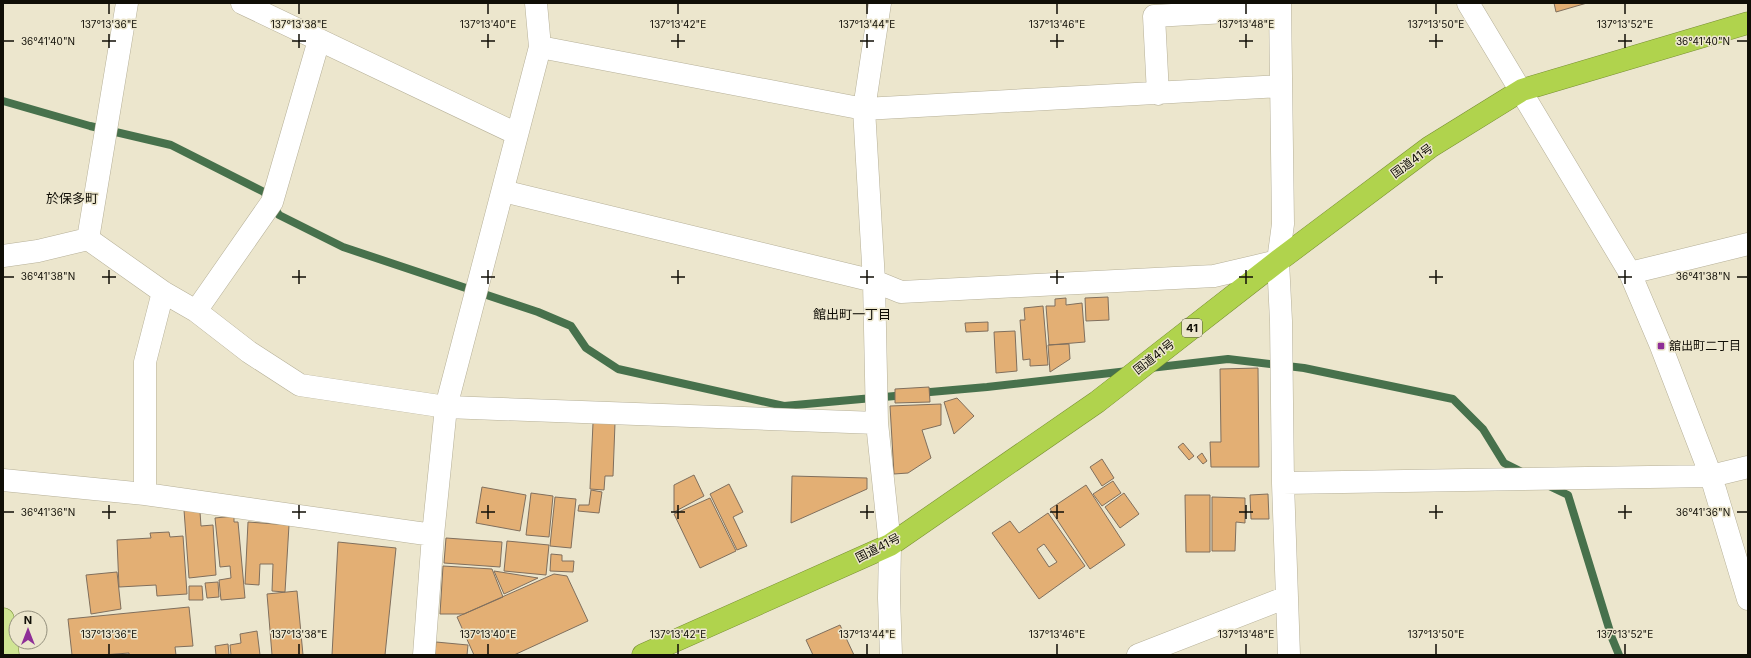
<svg xmlns="http://www.w3.org/2000/svg" width="1751" height="658" viewBox="0 0 1751 658" font-family="Inter,'Noto Sans JP',sans-serif">
<style>
.lines{fill:none;stroke-linecap:round;stroke-linejoin:round}
.stream{stroke:#47714c;stroke-width:8}
.building{fill:#e3af74;stroke:#806f5d;fill-rule:evenodd}
.minor-casing{stroke:#b6b098;stroke-width:23}
.major-casing{stroke:#788e34;stroke-width:23}
.highway-casing{stroke:#788e34;stroke-width:23}
.minor{stroke:#fff;stroke-width:22}
.major{stroke:#d0e594;stroke-width:22}
.highway{stroke:#b0d34d;stroke-width:22}
.ticks{fill:none;stroke:#100e06;stroke-width:1.5}
.poi-dot{fill:#8e2e97;stroke:#ece6cd;stroke-width:1.5}
.labels{text-anchor:middle;stroke-width:3;stroke-linejoin:round;paint-order:stroke}
.shield{fill:#ece6cd;stroke:#524f42;stroke-width:1}
.shield-label{font-size:11px;font-weight:bold;fill:#100e06}
.street-label{font-size:12px;fill:#100e06;stroke:#ece6cd}
.poi-label{font-size:12px;fill:#100e06;stroke:#ece6cd;text-anchor:start}
.neighbourhood-label{font-size:13px;fill:#100e06;stroke:#ece6cd}
.ticks-label{font-size:10px;text-anchor:middle;fill:#100e06;stroke:#ece6cd;stroke-width:3;stroke-linejoin:round;paint-order:stroke}
</style>
<rect width="100%" height="100%" fill="#ece6cd"/>
<g class="lines">
<!-- stream -->
<path class="stream" d="M3,101l87,25 81,19 93,47 15,23 64,32 195,65 33,14 15,22 32,21 166,37 122,-11
M1150,368l78,-9 76,9 149,31 30,30 21,34 20,10
M919,393l68,-6 141,-16
M1547,485l21,10 44,143 7,17"/>
</g>
<!-- building -->
<path class="building" d="M1554,3h33l-31,9z
M1108,297l1,23 -23,1 -1,-23z
M1066,298v7l16,-2 3,39 -36,3 -3,-39h9v-7z
M1043,306l5,59 -18,1v-7l-7,1 -3,-40h5l-1,-12z
M988,322v9l-22,1 -1,-9z
M1015,331l2,40 -21,2 -2,-41z
M1069,344l1,15 -20,13 -2,-27z
M1258,368l1,99h-48l-1,-25h11l-1,-73z
M929,387l1,15 -35,1v-14z
M957,398l17,18 -20,18 -10,-32z
M941,404v21l-19,5 9,28 -23,15 -14,1 -4,-68z
M593,423h22l-2,53h-8l-1,14 -14,-1z
M1183,443l11,13 -5,4 -11,-13z
M1202,453l5,8 -4,3 -6,-7z
M1102,459l12,19 -12,8 -12,-19z
M694,475l10,21 -30,16v-27z
M792,476l75,2v11l-76,34z
M1113,481l8,12 -19,13 -9,-12z
M729,484l14,28 -10,5 14,29 -10,4 -27,-56z
M1086,485l39,60 -35,24 -40,-60z
M482,487l44,8 -6,36 -44,-8z
M591,490l11,2 -3,21 -21,-2 1,-6h10z
M531,493l22,3 -4,41 -23,-2z
M1124,493l15,21 -19,14 -15,-21z
M1268,494l1,25h-18l-1,-24z
M1185,495h25v57h-24z
M555,497l21,2 -5,49 -21,-2z
M1212,497l33,1v25l-9,-1 -1,29h-23z
M710,498l26,53 -36,17 -26,-54z
M184,510l16,2 1,14 12,-1 3,50 -27,3z
M1048,513l37,53 -46,33 -47,-66 18,-12 9,12zM1044,544l13,18 -8,5 -12,-18z
M234,516v6h4l7,76 -24,2 -2,-20 12,-2 -1,-12 -10,1 -5,-49z
M248,522l41,3 -4,67 -13,-1 1,-27h-13l-1,21 -14,-1z
M169,532l1,5 13,-1 4,58 -30,2 -1,-11 -37,2 -2,-47 34,-2 -1,-5z
M446,538l56,4 -2,25 -56,-4z
M507,541l42,4 -3,30 -42,-4z
M338,542l58,6 -11,107h-53z
M551,554l11,1v6h12l-1,11 -23,-1z
M443,566l49,3 11,28 -39,17h-24z
M494,571l44,7 -34,16z
M117,572l4,37 -30,5 -5,-39z
M554,574l13,2 21,45 -74,34h-40l-17,-38z
M218,582l1,15 -12,1 -2,-15z
M189,586h13l1,14h-14z
M297,591l6,64h-31l-5,-61z
M189,607l4,39 -18,1 1,8h-47v-2l-26,2h-31l-4,-36z
M840,625l14,30h-41l-7,-15z
M257,631l3,24h-29l-1,-10 11,-2 -1,-9z
M436,642l32,3 -1,10h-32z
M228,644l1,11h-13l-1,-9z"/>
<g class="lines">
<!-- minor casing -->
<g class="minor-casing">
<path id="minor" d="M242,3l275,131
M880,3l-16,106 10,172 3,142 13,122 -1,53 2,57
M1280,3l3,221 -5,37 3,60 2,162 6,172
M1468,3l162,270 31,73 50,130 37,123
M540,47l324,62 417,-23
M1158,94l-4,-78 126,-7
M503,191l371,90 27,11 313,-16 64,-15
M88,239l39,-236
M3,256l35,-5 50,-12 75,53 33,19 53,41 51,33 146,22 431,16
M1630,273l118,-29
M196,311l76,-109 47,-162
M3,480l142,14 288,41
M1283,483l428,-7 37,-9
M145,494v-132l18,-70
M424,655l9,-120 13,-128 94,-360 -4,-44
M1138,655l149,-58"/>
</g>
<!-- major casing -->
<g class="major-casing">
<path id="major" d="M3,619l5,36"/>
</g>
<!-- highway casing -->
<g class="highway-casing">
<path id="highway" d="M643,655l247,-110 207,-143 181,-141 152,-114 92,-57 226,-67"/>
</g>
<!-- minor -->
<use href="#minor" class="minor"/>
<!-- major -->
<use href="#major" class="major"/>
<!-- highway -->
<use href="#highway" class="highway"/>
</g>
<!-- ticks -->
<path class="ticks" d="M109,4v10M299,4v10M488,4v10M678,4v10M867,4v10M1057,4v10M1246,4v10M1436,4v10M1625,4v10M109,34v14M299,34v14M488,34v14M678,34v14M867,34v14M1057,34v14M1246,34v14M1436,34v14M1625,34v14M4,41h10M102,41h14M292,41h14M481,41h14M671,41h14M860,41h14M1050,41h14M1239,41h14M1429,41h14M1618,41h14M1737,41h10M109,270v14M299,270v14M488,270v14M678,270v14M867,270v14M1057,270v14M1246,270v14M1436,270v14M1625,270v14M4,277h10M102,277h14M292,277h14M481,277h14M671,277h14M860,277h14M1050,277h14M1239,277h14M1429,277h14M1618,277h14M1737,277h10M109,505v14M299,505v14M488,505v14M678,505v14M867,505v14M1057,505v14M1246,505v14M1436,505v14M1625,505v14M4,512h10M102,512h14M292,512h14M481,512h14M671,512h14M860,512h14M1050,512h14M1239,512h14M1429,512h14M1618,512h14M1737,512h10M109,644v10M299,644v10M488,644v10M678,644v10M867,644v10M1057,644v10M1246,644v10M1436,644v10M1625,644v10"/>
<!-- markers -->
<rect class="poi-dot" x="1657" y="342" width="8" height="8" rx="2"/>
<g class="labels">
<!-- shield labels -->
<rect class="shield" x="1182" y="319" width="20" height="18" rx="3"/>
<g class="shield-label">
<text x="1192" y="332">41</text>
</g>
<!-- street labels -->
<g class="street-label">
<text transform="translate(1412 161) rotate(-36)" y="4">国道41号</text>
<text transform="translate(1154 357) rotate(-38)" y="4">国道41号</text>
<text transform="translate(878 548) rotate(-27)" y="4">国道41号</text>
</g>
<!-- poi labels -->
<g class="poi-label">
<text x="1669" y="350">舘出町二丁目</text>
</g>
<!-- neighbourhood labels -->
<g class="neighbourhood-label">
<text x="72" y="203">於保多町</text>
<text x="852" y="319">館出町一丁目</text>
</g>
</g>
<g class="ticks-label">
<text x="109" y="28">137°13'36"E</text>
<text x="299" y="28">137°13'38"E</text>
<text x="488" y="28">137°13'40"E</text>
<text x="678" y="28">137°13'42"E</text>
<text x="867" y="28">137°13'44"E</text>
<text x="1057" y="28">137°13'46"E</text>
<text x="1246" y="28">137°13'48"E</text>
<text x="1436" y="28">137°13'50"E</text>
<text x="1625" y="28">137°13'52"E</text>
<text x="48" y="45">36°41'40"N</text>
<text x="1703" y="45">36°41'40"N</text>
<text x="48" y="280">36°41'38"N</text>
<text x="1703" y="280">36°41'38"N</text>
<text x="48" y="516">36°41'36"N</text>
<text x="1703" y="516">36°41'36"N</text>
<text x="109" y="638">137°13'36"E</text>
<text x="299" y="638">137°13'38"E</text>
<text x="488" y="638">137°13'40"E</text>
<text x="678" y="638">137°13'42"E</text>
<text x="867" y="638">137°13'44"E</text>
<text x="1057" y="638">137°13'46"E</text>
<text x="1246" y="638">137°13'48"E</text>
<text x="1436" y="638">137°13'50"E</text>
<text x="1625" y="638">137°13'52"E</text>
</g>
<!-- border -->
<rect width="1751" height="658" fill="none" stroke="#100e06" stroke-width="8"/>
<!-- north arrow -->
<g transform="translate(28 630)"><circle r="19" fill="#ece6cd" stroke="#94907d"/>
<path d="M0-3L7 15L0 10L-7 15Z" fill="#8e2e97"/>
<text y="-6" font-size="11" font-weight="bold" text-anchor="middle" fill="#100e06">N</text>
</g>
</svg>
